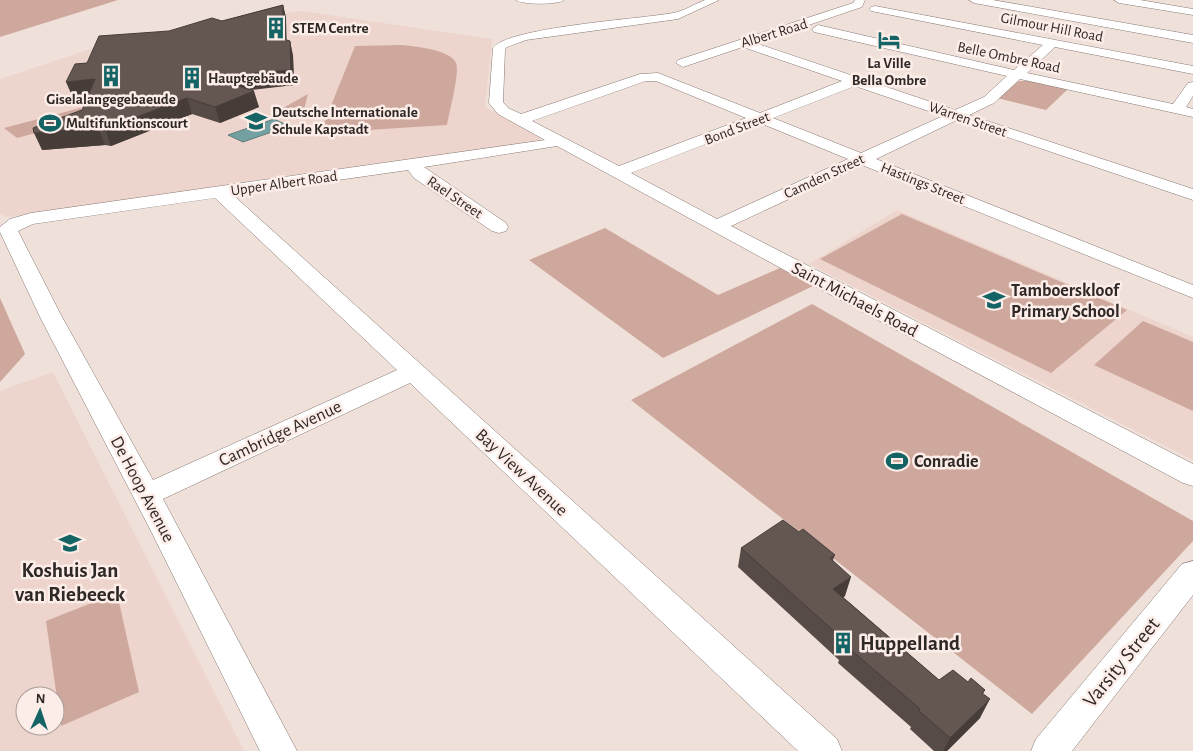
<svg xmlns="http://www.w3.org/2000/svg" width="1193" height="751" viewBox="0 0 1193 751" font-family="'Alegreya Sans',sans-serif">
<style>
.built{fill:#edd4cc;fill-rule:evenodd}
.green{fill:#cea89c}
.water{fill:#73a1a2;stroke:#5e7d7d}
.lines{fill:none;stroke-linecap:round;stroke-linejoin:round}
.minor-casing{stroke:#867873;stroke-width:1}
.minor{fill:#fff;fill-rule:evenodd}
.wall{fill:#564b47}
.shaded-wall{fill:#463d39}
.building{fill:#645752;stroke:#463d39}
.labels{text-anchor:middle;stroke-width:5;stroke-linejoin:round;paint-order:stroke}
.far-street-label{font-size:15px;fill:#2e2826;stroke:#fdede8}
.far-poi-label{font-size:15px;font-weight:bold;fill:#2e2826;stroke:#fdede8;text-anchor:start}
.poi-label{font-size:18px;font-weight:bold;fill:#2e2826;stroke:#fdede8;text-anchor:start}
.street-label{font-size:18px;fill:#2e2826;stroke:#fdede8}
.near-poi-label{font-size:21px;font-weight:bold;fill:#2e2826;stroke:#fdede8}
.near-street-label{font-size:21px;fill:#2e2826;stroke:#fdede8}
</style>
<rect width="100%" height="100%" fill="#f0e0da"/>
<!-- built -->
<path class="built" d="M301,11l191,28 -7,68 53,27 3,5 -15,6 -519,72 -7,-4v-134l133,-44z
M897,210l296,127v123l-384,-196z
M53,372l191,379h-244v-360zM25,696h30v30h-30z"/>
<!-- green -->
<path class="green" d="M0,0h118l-118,37z
M401,45c13,1 50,5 55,18 4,10 -7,50 -9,62l-127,8 35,-87z
M1019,81h16l34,7 -23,22 -49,-12z
M308,94l-6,23 -26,-5z
M80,108l15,9 -78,21 -13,-10z
M902,214l225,96 -76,63 -231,-114z
M605,228l113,67 62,-27 33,18 -150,72 -134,-98z
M0,298l25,56 -25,28z
M812,304l381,217v20l-161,173 -401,-314z
M1143,321l50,21v69l-99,-46z
M117,593l22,99 -78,34 -15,-105z"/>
<!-- water -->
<path class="water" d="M274,119l15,7 -46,16 -15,-7z"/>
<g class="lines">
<!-- minor casing -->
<g class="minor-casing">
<path id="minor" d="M516,0h48c-6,5 -42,5 -48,0z
M705,0h14l-41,19 -152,21 -19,7 -2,2 -2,53 5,6 13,6 119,-40 18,-1 102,40 82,-32 -99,-34 -60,20 -7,-4 2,-3 175,-57 2,-3h10l-3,7 -107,36 200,67 29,-13 23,-21 -193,-44 -2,-3 6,-4 196,45 29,-25 -172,-34 -2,-2 2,-2 4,-1 318,60v8l-138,-27 -28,26 146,31 15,-21 5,-1v14l-7,11 7,2v8l-173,-38 -26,24 -25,12 224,74v11l-236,-80 -81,39 317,126v13l-331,-133 -131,61 462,238v22l-10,-3 -395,-211 -231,-126 -133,21 82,56 2,4 -2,4 -7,2 -7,-2 -78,-53 -6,-8 -175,25 604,544 5,12h-44l-388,-368 -247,116 134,252h-37l-108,-218 -112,-216 -40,-85v-5l10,-8 21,-6 514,-73 -47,-26 -9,-11 4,-55c15,-21 148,-29 180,-35 11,-2 22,-9 32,-13zM646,81h10l90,37 -127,48 -87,-45zM855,86l88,30 -82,37 -88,-35zM760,123l88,36 -131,60 -86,-46zM215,198l182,172 -244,110 -91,-163 -44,-86 15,-7z
M969,0h24l200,35v8l-219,-40z
M1114,0h26l53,9v6l-74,-12z
M1193,561v34l-121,156h-41l5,-12 146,-175z"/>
</g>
<!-- minor -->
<use href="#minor" class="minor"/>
</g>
<!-- wall -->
<path class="wall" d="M283,5l3,13v22l4,1 3,15 1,29 -43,5 8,17 -39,16 -28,-9 -81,32 -6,-1 -63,5 40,-40 6,-14 -15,2 14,-35 135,-42z
M741,548l94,7 -2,5 12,36 -2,1 96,83 29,2 17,8 -2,4 -3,24 -33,33h-13l-24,-22 1,-2 -73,-64 1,-3 -101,-93z"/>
<!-- shaded-wall -->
<path class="shaded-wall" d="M283,5l3,13 1,36 -4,-15z
M290,41l3,15 1,29 -81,8 -4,-16z
M95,79l6,16 -28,3 -7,-16z
M254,91l5,16 -39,16 -5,-16z
M187,98l5,16 -81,32 -6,-17z
M98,127l7,18 -63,5 -8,-17z
M851,577l-6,19 -17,12 5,-19z
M990,699l-10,19 -33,33h-4l7,-13z"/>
<!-- building -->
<path class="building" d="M283,5v34l7,2 1,29 -82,7 45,14 -39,16 -28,-9 -82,31 -7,-2 -64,6 -1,-5 49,-18 13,-31 -29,3 9,-18 12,-1 12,-27 70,-5 43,-13 10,3z
M783,520l16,12 4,-3 32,26 -5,3 21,19 -18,12 106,91 14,-10 15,12 3,-4 14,12 -3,3 8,6 -40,39 -32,-28 2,-1 -76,-65 2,-2 -105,-94z"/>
<!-- icons -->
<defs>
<g id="building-bare" transform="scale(1.725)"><path d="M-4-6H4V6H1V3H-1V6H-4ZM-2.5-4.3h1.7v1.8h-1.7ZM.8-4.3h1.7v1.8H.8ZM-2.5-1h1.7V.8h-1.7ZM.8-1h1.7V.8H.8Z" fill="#146466" stroke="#fdede8" stroke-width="2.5" paint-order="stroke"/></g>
<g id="hotel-bare" transform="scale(1.725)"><path d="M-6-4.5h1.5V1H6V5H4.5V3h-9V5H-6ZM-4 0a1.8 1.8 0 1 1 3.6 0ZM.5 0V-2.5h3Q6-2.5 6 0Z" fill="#146466" stroke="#fdede8" stroke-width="2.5" paint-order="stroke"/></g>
<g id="school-bare" transform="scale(1.725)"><path d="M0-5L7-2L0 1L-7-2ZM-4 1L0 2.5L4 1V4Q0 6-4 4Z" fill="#146466" stroke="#fdede8" stroke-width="2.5" paint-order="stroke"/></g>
<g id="stadium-bare" transform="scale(1.725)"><path d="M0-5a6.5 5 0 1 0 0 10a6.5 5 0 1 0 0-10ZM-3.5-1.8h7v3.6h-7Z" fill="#146466" stroke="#fdede8" stroke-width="2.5" paint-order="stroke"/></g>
</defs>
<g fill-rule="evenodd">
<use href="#building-bare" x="276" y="28"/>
<use href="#hotel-bare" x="889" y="40"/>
<use href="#building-bare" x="111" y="76"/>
<use href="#building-bare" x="192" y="78"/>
<use href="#school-bare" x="256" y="121"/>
<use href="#stadium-bare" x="50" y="123"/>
<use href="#school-bare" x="994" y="300"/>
<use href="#stadium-bare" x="897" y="461"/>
<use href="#school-bare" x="70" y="543"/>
<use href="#building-bare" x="843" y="643"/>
</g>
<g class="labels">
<!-- far-street labels -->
<g class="far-street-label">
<text transform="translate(1052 27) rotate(11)" y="5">Gilmour Hill Road</text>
<text transform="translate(774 33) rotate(-17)" y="5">Albert Road</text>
<text transform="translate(1009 57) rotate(12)" y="5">Belle Ombre Road</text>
<text transform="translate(968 119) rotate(19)" y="5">Warren Street</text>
<text transform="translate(737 128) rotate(-21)" y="5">Bond Street</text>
<text transform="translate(824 176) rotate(-25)" y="5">Camden Street</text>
<text transform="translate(284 183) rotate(-8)" y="5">Upper Albert Road</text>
<text transform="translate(923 183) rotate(22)" y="5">Hastings Street</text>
<text transform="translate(455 197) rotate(34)" y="5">Rael Street</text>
</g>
<!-- far-poi labels -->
<g class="far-poi-label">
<text x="292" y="33">STEM Centre</text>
<text x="889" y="68" text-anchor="middle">La Ville<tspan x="889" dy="17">Bella Ombre</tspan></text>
<text x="208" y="83">Hauptgebäude</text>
<text x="111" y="104" text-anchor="middle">Giselalangegebaeude</text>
<text x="272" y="117">Deutsche Internationale<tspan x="272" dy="17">Schule Kapstadt</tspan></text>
<text x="66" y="128">Multifunktionscourt</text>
</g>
<!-- poi labels -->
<g class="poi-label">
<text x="1011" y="296">Tamboerskloof<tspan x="1011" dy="21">Primary School</tspan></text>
<text x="914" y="467">Conradie</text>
</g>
<!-- street labels -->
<g class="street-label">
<text transform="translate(855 299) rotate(28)" y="6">Saint Michaels Road</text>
<text transform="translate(280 433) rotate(-25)" y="6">Cambridge Avenue</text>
<text transform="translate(522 472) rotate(43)" y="6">Bay View Avenue</text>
<text transform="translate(143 489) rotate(62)" y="6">De Hoop Avenue</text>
</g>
<!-- near-poi labels -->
<g class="near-poi-label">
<text x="70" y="577">Koshuis Jan<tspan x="70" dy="24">van Riebeeck</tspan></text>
<text x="860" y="650" text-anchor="start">Huppelland</text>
</g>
<!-- near-street labels -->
<g class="near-street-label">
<text transform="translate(1121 662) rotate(-51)" y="7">Varsity Street</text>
</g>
</g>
<!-- north arrow -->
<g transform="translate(40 711) rotate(3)"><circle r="24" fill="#fdede8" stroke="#aa9e9a"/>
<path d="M0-4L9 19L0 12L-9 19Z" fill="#146466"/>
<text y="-8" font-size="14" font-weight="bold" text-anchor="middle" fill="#2e2826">N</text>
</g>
</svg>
